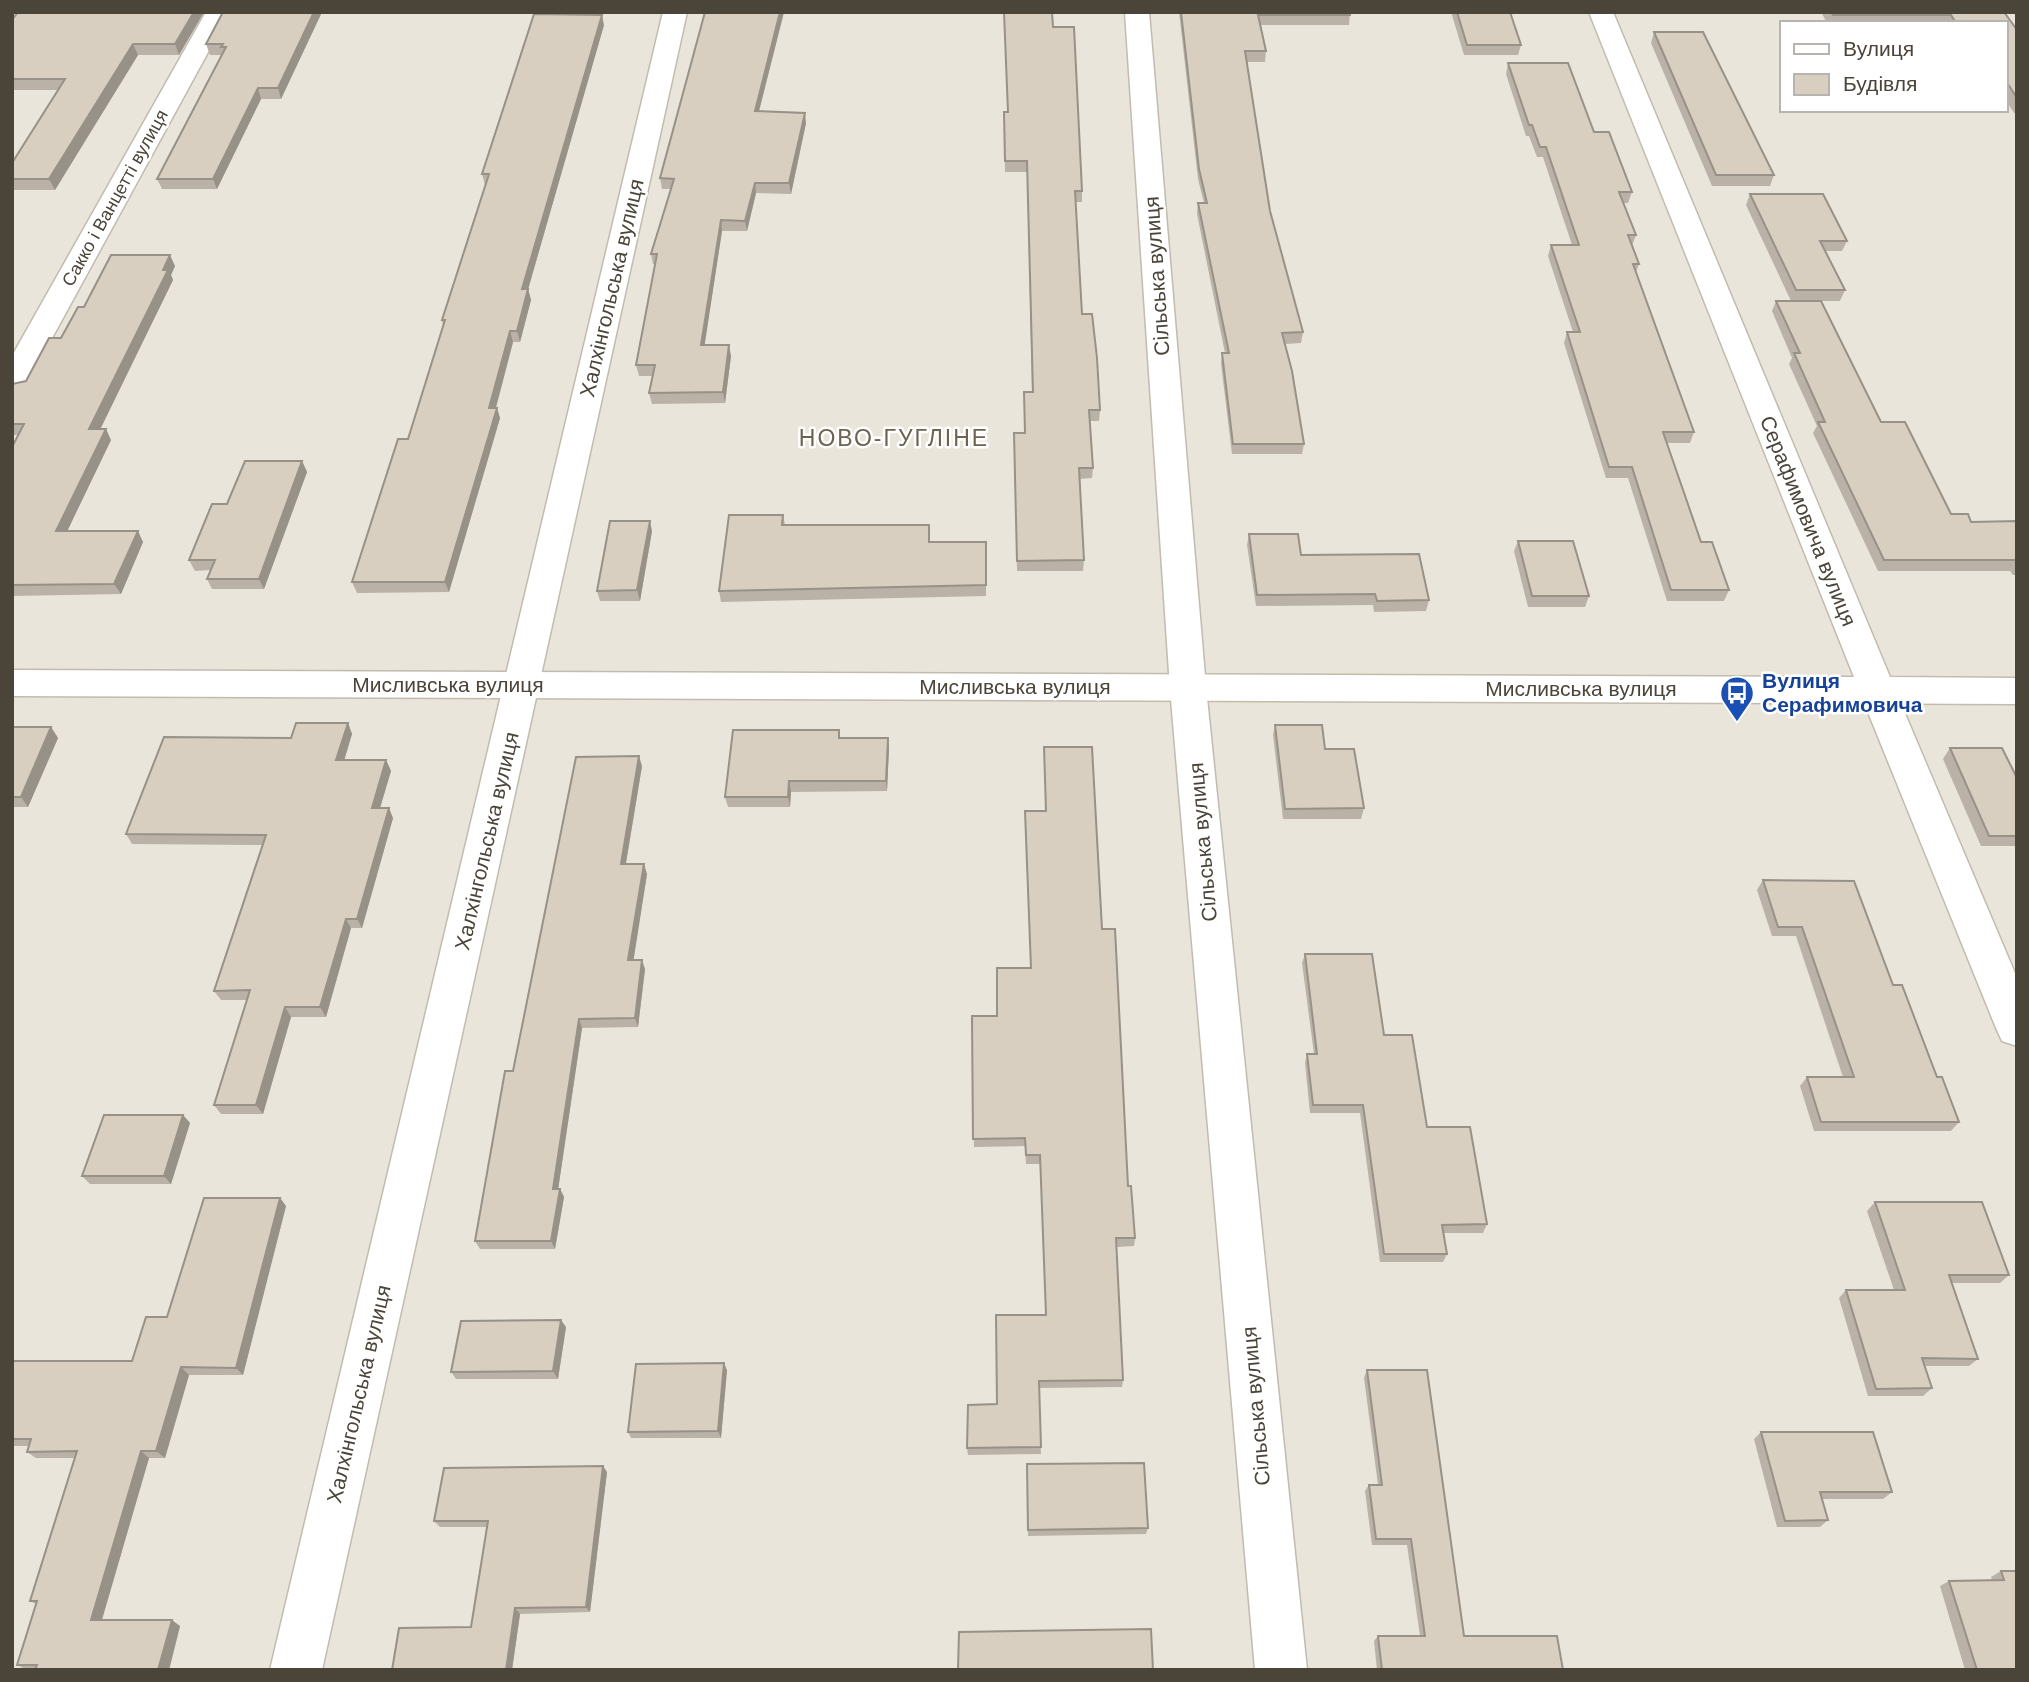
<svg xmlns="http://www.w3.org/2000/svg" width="2029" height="1682" viewBox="0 0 2029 1682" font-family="Arial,sans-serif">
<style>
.residential{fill:#eae5da;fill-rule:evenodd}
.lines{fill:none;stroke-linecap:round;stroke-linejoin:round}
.minor-casing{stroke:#c2bbae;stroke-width:3}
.tertiary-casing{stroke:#c2bbae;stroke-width:3}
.minor{fill:#fff;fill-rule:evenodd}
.tertiary{fill:#fff;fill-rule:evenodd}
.wall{fill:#bab2a6}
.shaded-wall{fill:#979187}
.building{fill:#d8cfc1;stroke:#979187;stroke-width:2}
.labels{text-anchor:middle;stroke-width:5;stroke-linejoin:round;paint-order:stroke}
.far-street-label{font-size:18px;fill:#4b4439;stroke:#fff}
.street-label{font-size:21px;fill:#4b4439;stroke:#fff}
.transit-label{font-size:21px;font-weight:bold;fill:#164399;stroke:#fff;text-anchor:start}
.neighbourhood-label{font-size:23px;letter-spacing:2px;fill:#6e6250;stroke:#fff}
</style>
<rect width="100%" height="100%" fill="#f6f3ec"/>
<!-- residential -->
<path class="residential" d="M12,12h2005v1658h-2005zM1782,23h224v87h-224z"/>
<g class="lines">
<!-- minor casing -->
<g class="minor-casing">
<path id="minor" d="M206,12h24l-203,372 -4,7 -11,3v-38z
M663,12h24l-365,1658h-52z
M1125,12h24l57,676 101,982h-52l-85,-982z
M1877,677l13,4 5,9 122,288v68l-15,-5 -6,-13 -137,-338 5,-9z"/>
</g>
<!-- tertiary casing -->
<g class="tertiary-casing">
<path id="tertiary" d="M1589,12h24l277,665 127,1v26l-2005,-8v-26l1842,7z"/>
</g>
<!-- minor -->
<use href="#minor" class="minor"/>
<!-- tertiary -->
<use href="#tertiary" class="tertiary"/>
</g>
<!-- wall -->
<path class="wall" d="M18,12h186l-25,43h-41l-83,135h-43v-11l46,-89h-46v-70z
M223,12h99l-41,87h-20l-44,90h-55l-5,-10 65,-124h-12l-4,-11z
M705,12h79l-25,100 47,11 -15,71 -35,-1 -9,38h-25l-18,114 27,11 -6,47 -73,1 -3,-11 4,-17h-14l-3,-11 19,-101h-2l-2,-10 20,-65h-9l-2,-11z
M1179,12h171l-1,13h-88l5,26 -1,11h-18l23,149 33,121 -2,11 -16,1 19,100 -2,10h-70l-11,-90 1,-11h3l-28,-139 1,-11h6l-6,-24z
M1451,12h59l11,33 -3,10h-54z
M1821,12h183l13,18v87l-11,-16v-78h-179z
M604,25l-76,264 3,11 -11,42h-7l-17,66h1l3,10 -51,174 -92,1 -5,-11 56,-143 35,-113 -1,-6 43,-135 -3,-11z
M1053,27l29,164v11h-6l6,112 18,96 -1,11h-9l3,47 -1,10 -13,1 5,81 -1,11h-66l-3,-138h10l8,-41 -5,-220h-22l-1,-60h4z
M1654,32l120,143 -4,11h-58l-61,-143z
M1508,63l86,69 38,60 -4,11h-5l13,32 -4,11 7,18 -3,8 58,160 -4,11h-23l34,99 28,48 -5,11h-57l-39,-123h-22l-42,-135 3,-11h6l-25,-76 3,-11h21l-29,-88h-6l-8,-21h-3l-20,-62z
M1750,194l97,47 -5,10h-17l20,39 -5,11h-19l60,121 70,92 20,8 46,-1v54h-4l-3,-4h-132l-65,-138 4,-7 -28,-62 3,-6 -20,-47 4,-10h15l-45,-96z
M175,266l-4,9 2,5 -73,149 11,11 -44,91 76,11 -22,52 -109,2v-149l7,-12h-7v-51l14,-3 35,-43 23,-31z
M302,461l5,11 -43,117h-52l-5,-10 3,-9 -15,1 -6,-11 38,-56z
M783,515l2,10h144l1,17h56v54l-265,6 -2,-11z
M652,531l-12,70h-40l-3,-10z
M1249,534l52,21 128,45 -3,11 -52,1 -1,-7 -117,1 -9,-61z
M1518,541l71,55 -4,11h-57l-14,-56z
M348,723l4,11 -8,26h42l5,11 -11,37 13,10 -31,110h-11l-25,89h-35l-28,97h-42l-7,-9 33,-105h-26l-7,-9 49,-146 -131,-1 -6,-10 165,-96z
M1275,725l50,24 39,59 -3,11h-78l-10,-84z
M12,727h39l7,11 -30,69h-16z
M1044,747l58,182 26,257 7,52 -1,8 -18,1 7,133 -1,7 -83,1 2,66 -73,1 -1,-7 30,-44 49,-89 -6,-151h-14l-1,-18 -51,1 -2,-131h25l33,-48 16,-157z
M889,748l-2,43 -96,1 -1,15h-62l-3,-10z
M1950,748l67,30v68h-36l-38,-87z
M642,766l-16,98 21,10 -14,86 12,9 -7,58 -56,1 -24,161h2l4,8 -9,52h-75l-5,-8 38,-170z
M1763,880l130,105 66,137 -8,9h-137l-14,-45 7,-9h36l-47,-141h-24l-15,-46z
M1305,954l79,81 43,92 60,97 -4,9h-40l4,21 -4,8h-63l-20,-149h-50l-5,-50 2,-9h7l-12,-91z
M183,1115l7,8 -19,61h-81l-8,-8z
M280,1198l6,8 -43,169h-54l-24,83h-16l-47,162 78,6 -11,44h-142l-10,-5 19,-61 -6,-3 45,-143h-39l-9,-6 2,-6h-17v-85h120l35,-44z
M1875,1202l134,73 -9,8h-48l26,76 -9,7h-44l7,22 -9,8h-55l-29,-98 7,-8h48l-27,-79z
M566,1327l-8,52h-102l-5,-7z
M727,1370l-6,68h-90l-3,-6z
M1367,1370l97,266 99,34h-186l-3,-29 4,-5h42l-13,-91h-35l-7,-54 4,-6h9l-14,-107z
M1761,1432l131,60 -9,7h-61l6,21 -8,7h-43l-23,-88z
M1027,1464l121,64 -2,6 -118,2z
M607,1472l-17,140 -70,2 -8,56 -41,-43 16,-100h-47l-6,-6z
M2001,1571h16v99h-52l-25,-84 9,-5 43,-1 -1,-3z"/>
<!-- shaded-wall -->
<path class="shaded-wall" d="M194,12h10l-25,43 -4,-11z
M314,12h8l-41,87 -3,-11z
M780,12h4l-28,110 -1,-11z
M602,15l2,10 -79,275 -3,-11z
M133,44l5,11 -83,135 -6,-11z
M258,88l3,11 -44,90 -4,-10z
M805,113l1,10 -15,71 -2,-11z
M755,183l1,10 -9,38 -2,-10z
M721,220l1,11 -19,125 -2,-11z
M170,255l5,11 -4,9 2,5 -78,160 -6,-11z
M528,289l3,11 -11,42 -3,-11z
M510,331l3,11 -20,76 -4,-10z
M729,345l2,11 -6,47 -2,-11z
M497,408l3,10 -51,174 -4,-10z
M106,429l5,11 -49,102 -6,-11z
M302,461l5,11 -43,117 -5,-10z
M650,521l2,10 -12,70 -3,-11z
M138,531l5,11 -22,52 -7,-10z
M348,723l4,11 -11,37 -5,-11z
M51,727l7,11 -30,69 -7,-10z
M888,738l1,10 -2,43 -1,-10z
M639,756l3,10 -18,108 -3,-10z
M386,760l5,11 -14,47 -5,-10z
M789,781l2,11 -1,15 -2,-10z
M389,808l4,10 -31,110 -5,-9z
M644,864l3,10 -15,96 -4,-10z
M346,919l5,9 -25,89 -6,-10z
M642,960l3,9 -7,58 -3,-9z
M285,1007l6,10 -28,97 -7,-9z
M579,1019l3,9 -25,169 -4,-8z
M183,1115l7,8 -19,61 -7,-8z
M560,1189l4,8 -9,52 -4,-8z
M280,1198l6,8 -43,169 -7,-7z
M561,1320l5,7 -8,52 -5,-8z
M724,1363l3,7 -6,68 -3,-7z
M181,1367l8,8 -24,83 -9,-7z
M141,1451l8,7 -49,168 -9,-6z
M603,1466l4,6 -17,140 -4,-5z
M515,1608l5,6 -8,56h-6z
M172,1620l8,6 -11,44h-11z"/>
<!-- building -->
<path class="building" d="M18,12h176l-19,32h-42l-84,135h-37v-16l53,-84h-53v-59z
M223,12h91l-36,76h-20l-45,91h-56l69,-132h-5l2,-3h-17z
M705,12h75l-25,99 50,2 -16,70h-34l-10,38 -24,-1 -20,125h28l-6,47 -74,1 6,-28h-19l21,-111h-6l23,-75 -14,-1z
M1004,12h48l1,15h21l8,164h-7l7,123h10l5,44 3,52h-11l4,58h-14l5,92 -67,1 -3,-128h11l-1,-41h9l-6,-231h-22l-1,-49h4z
M1181,12h169v3h-92l8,36h-21l25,160 33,121 -21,1 10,38 12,73h-71l-11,-91h7l-31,-150h9l-8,-34z
M1457,12h53l11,33h-54z
M1831,12h173l13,18v68l-9,-14h-2v-61h-50l-5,-8h-118z
M534,14l68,1 -80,274h6l-11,42h-7l-21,77h8l-52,174h-93l46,-143h10l37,-119h-3l47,-146h-7z
M1654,32h49l71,143h-58z
M1508,63h60l26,69h15l23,60h-13l17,43h-8l11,29h-6l61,168h-31l38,110h11l17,48h-58l-39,-123h-23l-42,-135h13l-29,-87h28l-33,-98h-6l-8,-22h-3z
M1750,194h73l24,47h-27l25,49h-49z
M111,255h59l-7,15h5l-79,159h17l-50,102h82l-24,53 -102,1v-138l12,-23h-12v-40l14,-3 23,-43h12l17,-31h6z
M1776,301h45l60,121h24l46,92h17l3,8 46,-1v39h-133l-66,-138h7l-31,-69h6z
M245,461h57l-43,118h-52l8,-19h-26l23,-56h15z
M729,515h54l-1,10h147v17h57v43l-267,6z
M610,521h40l-13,69 -40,1z
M1249,534h49l3,21 118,-1 10,46 -52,1 -2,-7 -118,1z
M1518,541h55l16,55h-57z
M296,723h52l-12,37h50l-14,48h17l-32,111h-11l-26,88h-35l-29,98h-42l36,-115 -36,1 52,-156 -140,-1 38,-97 127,1z
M1275,725h47l3,24h29l10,59 -79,1z
M12,727h39l-30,70h-9z
M733,730h106v8h49l-2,43h-97l-1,16h-63z
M1044,747h48l10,182h13l13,257h3l4,52h-19l7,142 -84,1 2,66 -74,1 1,-43 29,-1 -1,-89h50l-6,-160h-14l-1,-17 -52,1 -1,-123h25v-48h34l-6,-157h21z
M1950,748h52l15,30v58h-28z
M639,756l-18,108h23l-16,96h14l-7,58 -56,1 -26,170h7l-9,52h-76l30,-170h8l63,-314z
M1763,880l91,1 39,104h9l35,92h5l17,45h-138l-14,-45h47l-52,-150h-24z
M1305,954h67l12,81h28l15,92h43l17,97 -45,1 5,29h-63l-21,-149h-50l-6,-51h10z
M104,1115h79l-19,61h-82z
M204,1198h76l-44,170 -55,-1 -25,84h-15l-50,169h81l-14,50h-123l2,-5h-20l20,-64h-7l47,-150 -50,1 4,-13h-19v-78h120l14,-44h21z
M1875,1202h107l27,73h-60l29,84 -56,-1 10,30 -56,1 -30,-99h59z
M561,1320l-8,51 -102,1 10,-51z
M724,1363l-6,68 -90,1 8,-68z
M1367,1370h60l37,266h93l6,34h-181l-4,-34h47l-14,-97h-35l-7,-54h13z
M1761,1432h112l19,60h-72l8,28 -43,1z
M1144,1463l4,65 -120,2 -1,-66z
M603,1466l-17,141 -71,1 -9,62h-114l7,-42 72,-1 17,-106h-54l10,-53z
M2001,1571h16v99h-40l-28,-89 55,-1z
M1151,1629l2,41h-195l1,-38z"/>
<!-- icons -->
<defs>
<g id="bus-pin" transform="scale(1.75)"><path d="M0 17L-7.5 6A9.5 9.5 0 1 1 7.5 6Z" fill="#1a4fb4" stroke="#fff"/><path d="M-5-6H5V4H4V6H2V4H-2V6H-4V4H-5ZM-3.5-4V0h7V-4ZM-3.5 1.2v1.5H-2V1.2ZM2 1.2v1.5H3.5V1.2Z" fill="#fff"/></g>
</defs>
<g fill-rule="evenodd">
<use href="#bus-pin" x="1737" y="693"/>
</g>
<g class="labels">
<!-- far-street labels -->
<g class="far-street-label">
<text transform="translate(115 198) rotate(-61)" y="6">Сакко і Ванцетті вулиця</text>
</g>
<!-- street labels -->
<g class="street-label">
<text transform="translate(1157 276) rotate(-94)" y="7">Сільська вулиця</text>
<text transform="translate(612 288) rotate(-77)" y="7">Халхінгольська вулиця</text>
<text transform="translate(1808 521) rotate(68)" y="7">Серафимовича вулиця</text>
<text x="448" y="692">Мисливська вулиця</text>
<text x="1015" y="694">Мисливська вулиця</text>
<text x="1581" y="696">Мисливська вулиця</text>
<text transform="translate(487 841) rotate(-77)" y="7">Халхінгольська вулиця</text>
<text transform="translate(1203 842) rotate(-95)" y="7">Сільська вулиця</text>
<text transform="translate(359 1394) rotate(-77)" y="7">Халхінгольська вулиця</text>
<text transform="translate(1256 1406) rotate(-95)" y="7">Сільська вулиця</text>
</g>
<!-- transit labels -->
<g class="transit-label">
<text x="1762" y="688">Вулиця<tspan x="1762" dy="24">Серафимовича</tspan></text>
</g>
<!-- neighbourhood labels -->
<g class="neighbourhood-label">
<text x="894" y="446">НОВО-ГУГЛІНЕ</text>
</g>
</g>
<!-- border -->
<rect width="2029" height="1682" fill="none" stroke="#4b4439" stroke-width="28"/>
<!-- legend -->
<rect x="1780" y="21" width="228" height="91" fill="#ffffff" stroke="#b7b4b0" stroke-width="2"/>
<rect x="1794" y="44" width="35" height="10" fill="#ffffff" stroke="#b7b4b0" stroke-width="2"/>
<text x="1843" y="56" font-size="21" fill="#4b4439">Вулиця</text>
<rect x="1794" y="74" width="35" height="21" fill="#d8cfc1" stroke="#b7b4b0" stroke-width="2"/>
<text x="1843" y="91" font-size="21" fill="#4b4439">Будівля</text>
</svg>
